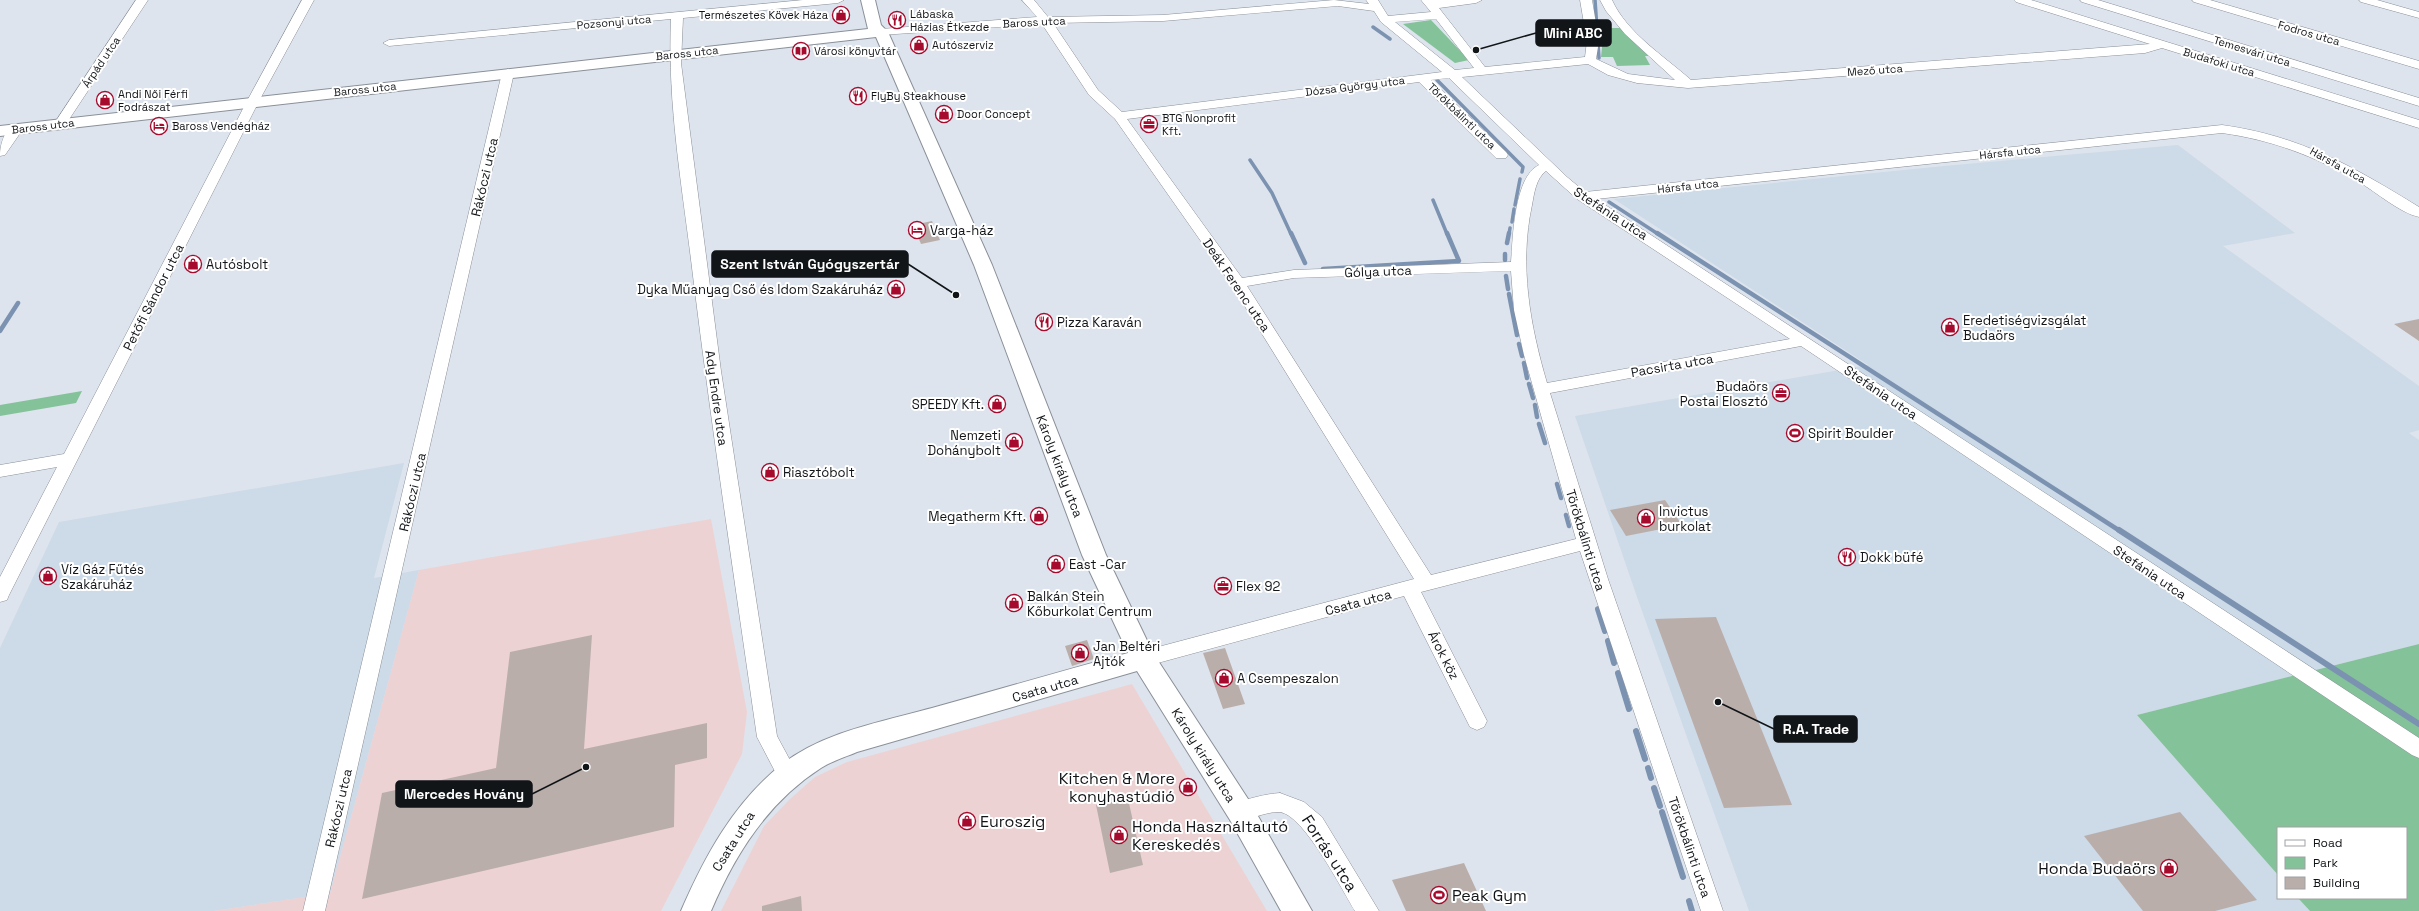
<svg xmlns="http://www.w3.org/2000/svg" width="2419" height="911" viewBox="0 0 2419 911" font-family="'Space Grotesk',sans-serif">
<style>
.commercial{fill:#edd2d4}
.built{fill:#cddae8}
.green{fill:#84c299}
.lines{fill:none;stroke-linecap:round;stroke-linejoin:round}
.stream-far2{stroke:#7c92b1;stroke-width:3.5}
.stream-far1{stroke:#7c92b1;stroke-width:4.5}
.stream{stroke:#7c92b1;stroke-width:6}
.building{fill:#baaeab}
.street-casing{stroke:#8a9098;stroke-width:1}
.secondary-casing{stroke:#8a9098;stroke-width:2}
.street{fill:#fff;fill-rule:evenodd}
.secondary{fill:#fff;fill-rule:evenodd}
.labels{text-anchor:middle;stroke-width:4;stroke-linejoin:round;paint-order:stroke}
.far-poi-label{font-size:11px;fill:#121518;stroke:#fff;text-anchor:start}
.far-street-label{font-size:11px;fill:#121518;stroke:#fff}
.street-label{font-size:13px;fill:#121518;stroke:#fff}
.poi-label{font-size:13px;fill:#121518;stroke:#fff;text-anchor:start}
.near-poi-label{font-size:16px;fill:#121518;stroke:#fff;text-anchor:start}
.near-street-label{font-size:16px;fill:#121518;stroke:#fff}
.leader{fill:none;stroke:#121518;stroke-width:1.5}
.callout-dot{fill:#121518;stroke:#fff;stroke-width:1.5}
.callout{fill:#121518;stroke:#121518;stroke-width:1.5}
.callout-label{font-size:14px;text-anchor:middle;font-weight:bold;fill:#fff}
</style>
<rect width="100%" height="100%" fill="#dde4ed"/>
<!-- commercial -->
<path class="commercial" d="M711,519l36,193 -5,42 -81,157h-448l117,-18 89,-323z
M1132,684l135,227h-546l43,-85 26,-27 25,-22 32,-15z"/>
<!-- built -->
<path class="built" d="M2178,145l117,88 -72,13 196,140v44l-10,3 10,7v204l-282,71 141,160v23h20l12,13h-561l-112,-314 -62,-181 293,-51 -254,-166 330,-33z
M404,463l-30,115 45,-8 -89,323 -117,18h-213v-263l59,-126z"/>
<!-- green -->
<path class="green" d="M1431,20l38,40 -14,3 -52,-39z
M1604,28h17l30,28h-6l5,9 -33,1 -4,-9h-12z
M82,391l-6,12 -76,13v-11z
M2419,644v267h-109l-12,-13h108v-70h-128v47l-141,-160z"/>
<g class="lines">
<!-- stream-far2 -->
<path class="stream-far2" d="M1595,0l4,58
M1373,27l17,12
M1437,80l86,87 -1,5
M1250,160l22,33 19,41
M1433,200l14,34
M1609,202l49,32
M1515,205l5,-26
M1512,222l2,-13
M1509,234l1,-6"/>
<!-- stream-far1 -->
<path class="stream-far1" d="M1291,233l14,30
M1657,233l463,298
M1507,243l2,-10
M1505,254v6
M1323,269l136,-8 -12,-28
M1506,276l2,13
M1509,294l8,41
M0,331l18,-28
M1519,344l3,12
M1524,363l3,15
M1529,384l4,14
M1535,405l2,12
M1539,424l6,19
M1557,484l4,14
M1566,515l3,11"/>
<!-- stream -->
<path class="stream" d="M2119,530l300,194
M1598,609l7,22
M1608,641l6,22
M1618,673l11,36
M1636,731l9,28
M1648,768l3,10
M1654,788l6,18
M1662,812l21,65
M1689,901l3,10"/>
</g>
<!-- building -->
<path class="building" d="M932,221l8,19 -19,4 -8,-19z
M2419,319v22l-25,-17z
M1665,500l17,25 -56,11 -16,-26z
M1716,617l76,188 -68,3 -69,-189z
M592,635l-8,114 123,-26v35l-32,7 -1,62 -312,72 20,-106 114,-25 14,-116z
M1087,640l7,19 -22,7 -7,-20z
M1225,648l20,56 -22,5 -20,-56z
M1128,799l15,66 -33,8 -14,-68z
M2180,812l77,88 -42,11h-72l-59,-75z
M1464,863l22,48h-80l-14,-31z
M801,896l1,15h-40v-5z"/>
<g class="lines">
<!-- street casing -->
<g class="street-casing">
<path id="street" d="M136,0h12l-84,127h-8l-2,-3z
M302,0h12l-55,101 -250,494 -2,5 -7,2v-25l57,-110 -57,10v-12l64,-11 183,-353z
M803,0h41l-6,3 -155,15 -2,45 40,308 56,365 21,39 -4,6 -7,3 -7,-3 -23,-44c-22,-154 -45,-307 -64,-461 -10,-85 -26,-171 -22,-257l-282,27 -6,-3 6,-3z
M1022,0h12l14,17 115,-2 171,-15 35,4 -3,-4h12l10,16 43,-4 -10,-12h61l-6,3 -37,5 46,59 100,-10 2,-16 -7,-41h12l7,41 -3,18 32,15 47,6 -50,-46 -19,-23 -6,-11h12c15,33 52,56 79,80l459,-36 -134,-42 -2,-2h17l388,120v8l-257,-80 -17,5 -457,35 -51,-5 -29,-8 -20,-11 -126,13 105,100 18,15 637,-67c79,11 130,41 197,82v10c-19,-4 -43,-25 -60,-35 -44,-26 -87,-42 -137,-49l-626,66 823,539v20l-7,-3 -611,-409 -251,47 58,186 115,332h-22l-121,-360 -159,41 66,129 -3,6 -7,3 -7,-3 -66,-131 -261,71 -7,-2 -3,-6 3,-6 7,-2 271,-72 -183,-295 -116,-165 -26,-24 -47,-71 -161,11 -6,-3 6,-3 156,-12zM1338,6l36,5 7,11 61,50 -320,40 -24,-22 -45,-67 110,-2zM1436,19l38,49 -19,2 -60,-48zM1449,78l90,87c-25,12 -26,72 -28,97l-217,8 -52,8 -115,-159 292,-37 77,76h10l2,-3 -2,-3 -75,-72zM1546,171l31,28 213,140 -243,44c-17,-58 -28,-118 -15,-178 2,-11 4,-27 14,-34zM1511,271l3,39 10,45 52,184 -145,36 -184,-289 47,-8z
M2080,0h18l321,98v8l-337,-104z
M2192,0h18l209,61v8l-225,-67z
M2359,0h18l42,12v6l-58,-16z
M508,69l6,4 -189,838h-22l199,-838z
M17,125l6,4 -18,26 -5,1c0,-11 4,-28 17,-31z
M1280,793l24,9 18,15 57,94h-24c-13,-21 -51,-96 -75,-99 -16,-1 -32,11 -48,6l-3,-7 3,-7c16,-5 32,-10 48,-11z"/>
</g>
<!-- secondary casing -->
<g class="secondary-casing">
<path id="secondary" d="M861,0h14l6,25 7,7 104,233 114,290 47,98 97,149 62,109h-31l-51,-91 -93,-149 -280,81c-12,5 -25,9 -36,16 -53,34 -86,86 -110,143h-30c24,-55 52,-107 100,-146 42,-33 100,-43 151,-57 65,-18 130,-37 196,-55l-46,-98 -108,-290 -98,-228 -876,99v-10l868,-97z"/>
</g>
<!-- street -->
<use href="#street" class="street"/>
<!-- secondary -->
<use href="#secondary" class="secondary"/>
</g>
<!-- icons -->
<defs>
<g id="shop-ring" transform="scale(0.9)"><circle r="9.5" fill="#fff" stroke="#a60b2e" stroke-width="1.5"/><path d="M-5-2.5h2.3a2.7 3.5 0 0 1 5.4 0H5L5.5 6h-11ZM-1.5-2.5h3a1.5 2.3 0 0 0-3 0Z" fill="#a60b2e"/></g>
<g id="restaurant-ring" transform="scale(0.9)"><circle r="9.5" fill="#fff" stroke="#a60b2e" stroke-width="1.5"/><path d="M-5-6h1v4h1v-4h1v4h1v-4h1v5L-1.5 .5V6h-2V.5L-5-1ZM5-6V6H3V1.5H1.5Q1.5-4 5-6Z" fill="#a60b2e"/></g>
<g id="library-ring" transform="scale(0.9)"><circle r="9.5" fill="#fff" stroke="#a60b2e" stroke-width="1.5"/><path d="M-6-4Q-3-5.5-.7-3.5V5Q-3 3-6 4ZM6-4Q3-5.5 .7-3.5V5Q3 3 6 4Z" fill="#a60b2e"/></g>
<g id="office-ring" transform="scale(0.9)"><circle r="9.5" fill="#fff" stroke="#a60b2e" stroke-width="1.5"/><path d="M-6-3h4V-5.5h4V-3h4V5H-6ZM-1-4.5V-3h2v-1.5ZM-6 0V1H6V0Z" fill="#a60b2e"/></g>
<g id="hotel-ring" transform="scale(0.9)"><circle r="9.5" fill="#fff" stroke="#a60b2e" stroke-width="1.5"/><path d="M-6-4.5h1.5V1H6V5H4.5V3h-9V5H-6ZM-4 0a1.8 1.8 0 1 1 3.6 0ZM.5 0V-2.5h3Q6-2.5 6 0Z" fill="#a60b2e"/></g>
<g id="stadium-ring" transform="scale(0.9)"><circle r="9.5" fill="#fff" stroke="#a60b2e" stroke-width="1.5"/><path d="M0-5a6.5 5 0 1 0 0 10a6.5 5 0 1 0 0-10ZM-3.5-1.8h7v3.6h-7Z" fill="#a60b2e"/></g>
</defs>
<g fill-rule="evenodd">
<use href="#shop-ring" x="841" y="15"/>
<use href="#restaurant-ring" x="897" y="20"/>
<use href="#shop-ring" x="919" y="45"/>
<use href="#library-ring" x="801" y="51"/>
<use href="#restaurant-ring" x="858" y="96"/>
<use href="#shop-ring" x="105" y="100"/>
<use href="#shop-ring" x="944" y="114"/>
<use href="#office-ring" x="1149" y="124"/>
<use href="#hotel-ring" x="159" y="126"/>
<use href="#hotel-ring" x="917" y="230"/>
<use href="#shop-ring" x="193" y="264"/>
<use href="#shop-ring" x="896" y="289"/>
<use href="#restaurant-ring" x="1044" y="322"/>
<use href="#shop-ring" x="1950" y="327"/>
<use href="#office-ring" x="1781" y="393"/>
<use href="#shop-ring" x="997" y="404"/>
<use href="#stadium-ring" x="1795" y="433"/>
<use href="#shop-ring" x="1014" y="442"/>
<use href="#shop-ring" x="770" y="472"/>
<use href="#shop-ring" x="1039" y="516"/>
<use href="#shop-ring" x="1646" y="518"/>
<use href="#restaurant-ring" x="1847" y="557"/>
<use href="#shop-ring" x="1056" y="564"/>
<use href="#shop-ring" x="48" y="576"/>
<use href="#office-ring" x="1223" y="586"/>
<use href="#shop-ring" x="1014" y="603"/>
<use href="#shop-ring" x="1080" y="653"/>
<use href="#shop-ring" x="1224" y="678"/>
<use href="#shop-ring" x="1188" y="787"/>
<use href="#shop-ring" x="967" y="821"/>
<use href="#shop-ring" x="1119" y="835"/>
<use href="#shop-ring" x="2169" y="868"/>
<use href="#stadium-ring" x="1439" y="895"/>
</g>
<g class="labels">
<!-- far-poi labels -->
<g class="far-poi-label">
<text x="910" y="18">Lábaska<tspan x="910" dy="13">Házias Étkezde</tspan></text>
<text x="828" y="19" text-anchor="end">Természetes Kövek Háza</text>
<text x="932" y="49">Autószerviz</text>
<text x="814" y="55">Városi könyvtár</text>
<text x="118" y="98">Andi Női Férfi<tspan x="118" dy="13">Fodrászat</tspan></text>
<text x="871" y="100">FlyBy Steakhouse</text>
<text x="957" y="118">Door Concept</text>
<text x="1162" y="122">BTG Nonprofit<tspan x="1162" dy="13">Kft.</tspan></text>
<text x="172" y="130">Baross Vendégház</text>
</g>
<!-- far-street labels -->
<g class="far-street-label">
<text transform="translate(614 22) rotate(-5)" y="4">Pozsonyi utca</text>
<text transform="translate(1034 22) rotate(-3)" y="4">Baross utca</text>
<text transform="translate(2309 33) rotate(16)" y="4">Fodros utca</text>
<text transform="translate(2252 51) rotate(17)" y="4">Temesvári utca</text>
<text transform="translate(687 53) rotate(-6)" y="4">Baross utca</text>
<text transform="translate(101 62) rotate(-56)" y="4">Árpád utca</text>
<text transform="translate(2219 62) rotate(17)" y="4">Budafoki utca</text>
<text transform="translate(1875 70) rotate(-4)" y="4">Mező utca</text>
<text transform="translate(1355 86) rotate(-7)" y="4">Dózsa György utca</text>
<text transform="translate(365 89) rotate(-6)" y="4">Baross utca</text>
<text transform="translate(1462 116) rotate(44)" y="4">Törökbálinti utca</text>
<text transform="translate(43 126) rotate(-7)" y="4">Baross utca</text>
<text transform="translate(2010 152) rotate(-6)" y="4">Hársfa utca</text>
<text transform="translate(2338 165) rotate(29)" y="4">Hársfa utca</text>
<text transform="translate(1688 186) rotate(-6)" y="4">Hársfa utca</text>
</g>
<!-- street labels -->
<g class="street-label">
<text transform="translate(484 177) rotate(-77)" y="5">Rákóczi utca</text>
<text transform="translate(1611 213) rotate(33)" y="5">Stefánia utca</text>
<text transform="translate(1378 271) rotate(-2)" y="5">Gólya utca</text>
<text transform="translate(1237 285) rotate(56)" y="5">Deák Ferenc utca</text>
<text transform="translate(153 297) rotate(-63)" y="5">Petőfi Sándor utca</text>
<text transform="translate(1672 365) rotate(-10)" y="5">Pacsirta utca</text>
<text transform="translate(1881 392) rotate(34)" y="5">Stefánia utca</text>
<text transform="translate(717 398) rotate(82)" y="5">Ady Endre utca</text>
<text transform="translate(1060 466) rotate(69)" y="5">Károly király utca</text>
<text transform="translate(412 492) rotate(-77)" y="5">Rákóczi utca</text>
<text transform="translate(1586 540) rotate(73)" y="5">Törökbálinti utca</text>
<text transform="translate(2150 572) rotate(34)" y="5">Stefánia utca</text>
<text transform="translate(1358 602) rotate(-15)" y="5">Csata utca</text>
<text transform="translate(1444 655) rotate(63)" y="5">Árok köz</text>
<text transform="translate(1045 688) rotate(-16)" y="5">Csata utca</text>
<text transform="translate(1204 755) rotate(58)" y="5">Károly király utca</text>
<text transform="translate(338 808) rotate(-77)" y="5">Rákóczi utca</text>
<text transform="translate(733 841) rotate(-58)" y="5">Csata utca</text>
<text transform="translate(1690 847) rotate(71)" y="5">Törökbálinti utca</text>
</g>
<!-- poi labels -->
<g class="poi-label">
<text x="930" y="235">Varga-ház</text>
<text x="206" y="269">Autósbolt</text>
<text x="883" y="294" text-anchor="end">Dyka Műanyag Cső és Idom Szakáruház</text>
<text x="1963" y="325">Eredetiségvizsgálat<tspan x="1963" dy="15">Budaörs</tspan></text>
<text x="1057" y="327">Pizza Karaván</text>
<text x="1768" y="391" text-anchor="end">Budaörs<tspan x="1768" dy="15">Postai Elosztó</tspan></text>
<text x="984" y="409" text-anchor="end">SPEEDY Kft.</text>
<text x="1808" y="438">Spirit Boulder</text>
<text x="1001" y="440" text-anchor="end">Nemzeti<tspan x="1001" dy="15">Dohánybolt</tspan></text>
<text x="783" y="477">Riasztóbolt</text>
<text x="1659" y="516">Invictus<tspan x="1659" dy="15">burkolat</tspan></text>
<text x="1026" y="521" text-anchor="end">Megatherm Kft.</text>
<text x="1860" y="562">Dokk büfé</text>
<text x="1069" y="569">East -Car</text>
<text x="61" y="574">Víz Gáz Fűtés<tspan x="61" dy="15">Szakáruház</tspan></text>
<text x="1236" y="591">Flex 92</text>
<text x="1027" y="601">Balkán Stein<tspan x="1027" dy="15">Kőburkolat Centrum</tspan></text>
<text x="1093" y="651">Jan Beltéri<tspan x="1093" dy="15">Ajtók</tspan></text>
<text x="1237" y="683">A Csempeszalon</text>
</g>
<!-- near-poi labels -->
<g class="near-poi-label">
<text x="1175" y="784" text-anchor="end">Kitchen &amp; More<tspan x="1175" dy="18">konyhastúdió</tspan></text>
<text x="980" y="827">Euroszig</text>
<text x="1132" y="832">Honda Használtautó<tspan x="1132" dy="18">Kereskedés</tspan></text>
<text x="2156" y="874" text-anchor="end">Honda Budaörs</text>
<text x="1452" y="901">Peak Gym</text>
</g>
<!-- near-street labels -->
<g class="near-street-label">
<text transform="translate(1330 853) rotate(57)" y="6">Forrás utca</text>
</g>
</g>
<!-- callouts -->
<path class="leader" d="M1476 50L1536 33M956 295L908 264M1718 702L1774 729M586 767L532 794"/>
<g class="callout-dot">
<circle cx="1476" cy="50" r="4"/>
<circle cx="956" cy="295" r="4"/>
<circle cx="1718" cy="702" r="4"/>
<circle cx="586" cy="767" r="4"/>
</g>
<g class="callout">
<rect x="1536" y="20" width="75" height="26" rx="4"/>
<rect x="712" y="251" width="196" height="26" rx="4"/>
<rect x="1774" y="716" width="83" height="26" rx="4"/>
<rect x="396" y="781" width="136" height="26" rx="4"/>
</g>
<g class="callout-label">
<text x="1573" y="38">Mini ABC</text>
<text x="810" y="269">Szent István Gyógyszertár</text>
<text x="1816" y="734">R.A. Trade</text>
<text x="464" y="799">Mercedes Hovány</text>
</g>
<!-- legend -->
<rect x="2277" y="827" width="130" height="72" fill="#ffffff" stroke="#a0a1a3"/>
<rect x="2285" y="840" width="20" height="6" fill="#ffffff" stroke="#a0a1a3"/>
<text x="2313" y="847" font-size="12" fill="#121518">Road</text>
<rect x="2285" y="857" width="20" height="12" fill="#84c299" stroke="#a0a1a3"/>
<text x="2313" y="867" font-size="12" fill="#121518">Park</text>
<rect x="2285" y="877" width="20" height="12" fill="#baaeab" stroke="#a0a1a3"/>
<text x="2313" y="887" font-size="12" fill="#121518">Building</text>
</svg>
